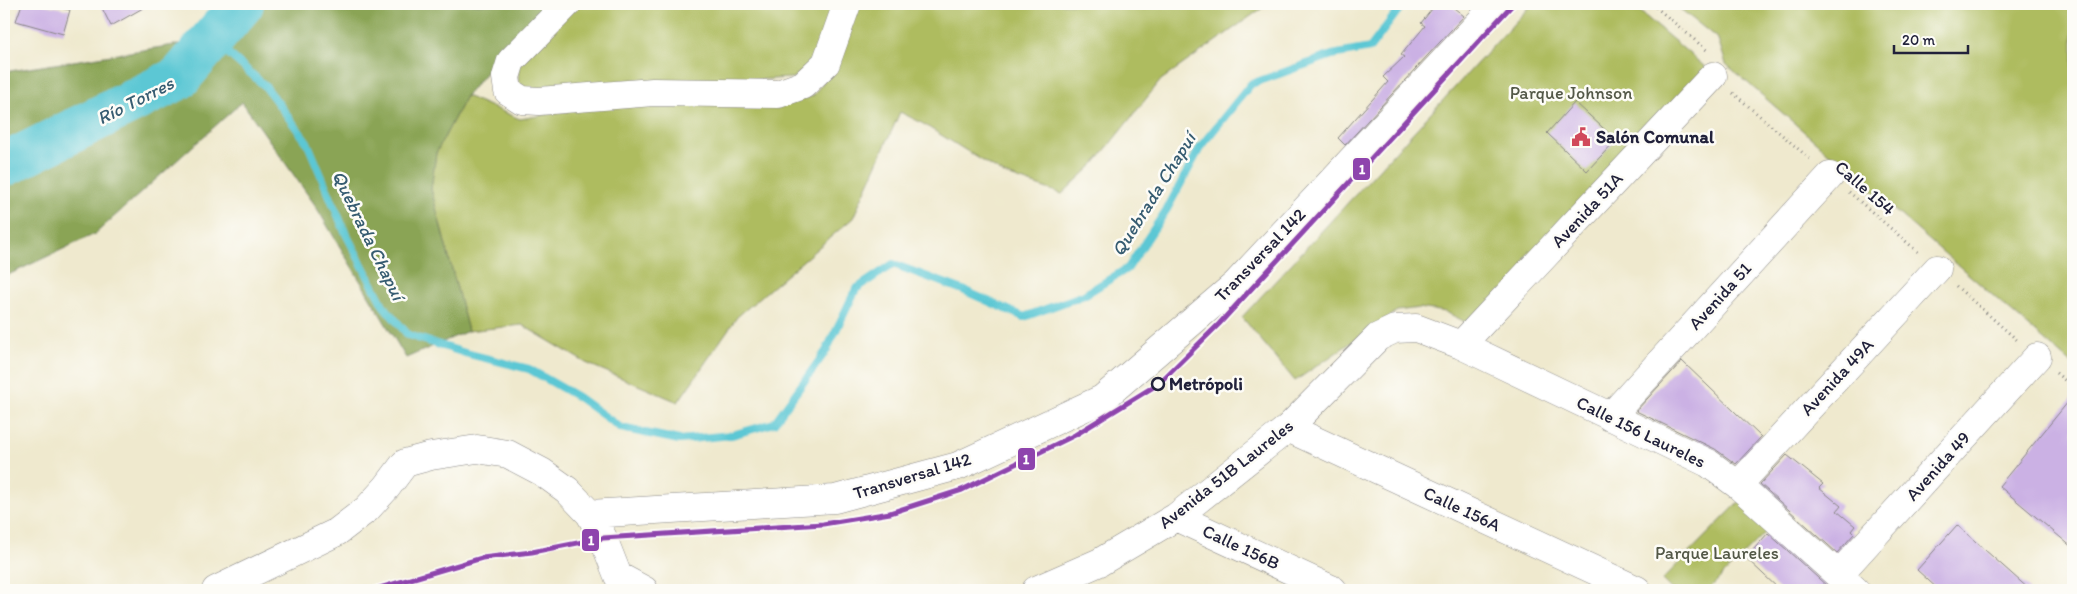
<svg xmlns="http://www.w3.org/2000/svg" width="2077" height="594" viewBox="0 0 2077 594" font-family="Itim,sans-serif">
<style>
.green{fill:#aebc5e;stroke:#686f4c}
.forest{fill:#8aa455;stroke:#566348}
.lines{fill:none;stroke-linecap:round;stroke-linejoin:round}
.stream{stroke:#5bc7d4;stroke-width:8}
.river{stroke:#5bc7d4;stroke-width:44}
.building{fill:#cbb1e4}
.minor-casing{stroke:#888684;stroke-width:29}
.path{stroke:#888684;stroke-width:3;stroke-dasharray:1 4;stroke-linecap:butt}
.minor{stroke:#fff;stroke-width:28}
.rail-1-casing{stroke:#fdfcf7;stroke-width:9}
.rail-1{stroke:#8e44ad;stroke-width:5}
.stop-dot{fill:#fdfcf7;stroke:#22223b;stroke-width:2.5}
.labels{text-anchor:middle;stroke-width:5;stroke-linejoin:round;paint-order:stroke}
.park-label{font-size:18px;fill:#535847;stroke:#fdfcf7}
.poi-label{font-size:18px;font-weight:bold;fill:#22223b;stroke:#fdfcf7;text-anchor:start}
.street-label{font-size:18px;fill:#22223b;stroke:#fdfcf7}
.stop-label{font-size:18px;font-weight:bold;fill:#22223b;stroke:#fdfcf7;text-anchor:start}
.water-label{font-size:19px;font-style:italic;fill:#365c71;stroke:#fdfcf7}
.line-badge{stroke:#fdfcf7;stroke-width:2}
.badge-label{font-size:14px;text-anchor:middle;font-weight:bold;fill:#fff}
</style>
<rect width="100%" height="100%" fill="#fdfcf7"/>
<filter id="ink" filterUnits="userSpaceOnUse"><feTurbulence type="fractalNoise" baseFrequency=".02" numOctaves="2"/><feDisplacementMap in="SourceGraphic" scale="10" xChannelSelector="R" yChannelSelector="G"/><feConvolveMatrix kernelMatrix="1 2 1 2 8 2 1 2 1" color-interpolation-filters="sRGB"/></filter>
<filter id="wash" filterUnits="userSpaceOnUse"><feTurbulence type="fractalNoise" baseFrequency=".0096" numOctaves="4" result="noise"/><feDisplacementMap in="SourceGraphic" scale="20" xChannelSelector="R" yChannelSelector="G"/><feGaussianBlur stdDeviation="1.12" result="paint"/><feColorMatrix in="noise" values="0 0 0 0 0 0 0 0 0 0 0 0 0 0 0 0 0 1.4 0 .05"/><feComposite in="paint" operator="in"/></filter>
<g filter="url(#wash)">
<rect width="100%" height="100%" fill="#efe9ce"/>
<!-- green -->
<path class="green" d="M575,4h264l-19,54 -27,20 -269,13 -6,-11 1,-15z
M854,4h414l-107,76 -67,84 -32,30 -58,-20 -84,-52 -20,-10 -47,106 -116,99 -59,85 -92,-39 -64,-38 -54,6 -37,-142 5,-36 30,-57 54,23 109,-19 154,5 30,-9 21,-29z
M1532,4h99l80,68 -236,255 -29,-15 -27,-4 -22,3 -102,70 -53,-64z
M1674,4h399v361l-347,-301 -8,-25z
M1744,497l28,29 -64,64h-36l-10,-10z"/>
<!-- forest -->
<path class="forest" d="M242,4h302l-78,92 -30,57 -5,36 37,142 -62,27 -91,-153 -73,-103 -147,132 -91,43v-205l208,-33z"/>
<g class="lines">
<!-- stream -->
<path class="stream" d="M212,39l53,47 42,56 38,90 38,73 25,30 57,18 64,16 49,28 43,31 58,12 53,-5 42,-12 52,-72 30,-62 37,-25 70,26 61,27 60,-22 44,-27 39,-59 34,-63 50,-62 81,-29 38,-7 33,-44"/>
<!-- river -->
<path class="river" d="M4,165l175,-87 63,-74"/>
</g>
<g id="blocks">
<!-- building -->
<path class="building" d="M22,4h19l29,6 -7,24 -47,-13z
M100,4h50l-39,22z
M1436,4h13l15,12 -119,129 -7,-7 50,-56 -5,-5 21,-20 -3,-2 24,-29 -4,-3z
M1575,102l41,38 -29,31 -40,-38z
M1682,361l79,76 -25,27 -21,-15 -79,-38z
M2073,396v152l-74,-62z
M1787,455l36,29 -4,4 22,18 -4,5 18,15 -4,5 3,3 -17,19 -77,-69z
M1957,525l73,65h-91l-22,-20z
M1768,533l60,54 4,3h-52l-34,-32z"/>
</g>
</g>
<g filter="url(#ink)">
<use href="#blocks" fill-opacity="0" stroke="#888684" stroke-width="1"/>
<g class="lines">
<!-- minor casing -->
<g class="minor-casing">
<path id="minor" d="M567,4l-56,57 -5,16 2,14 14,9 17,1 114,-9 125,2 25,-9 23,-22 21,-59
M1461,345l252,-269
M1610,417l220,-241
M1288,428l349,162
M1738,485l199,-216
M590,514l245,-15 123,-33 144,-67 134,-115 261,-280
M1176,517l157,73
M1838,575l199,-218
M618,576l26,14
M216,590l121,-58 30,-23 20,-22 18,-24 26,-7 46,-7 31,5 34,18 25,18 23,24 13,24 15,38
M1036,590l64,-28 76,-45 112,-89 90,-91 17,-8 21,-1 45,17 247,118 30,22 117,105"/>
</g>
<!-- path -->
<path class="path" d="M1652,4l57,48
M1733,93l77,66
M1849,192l69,60
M1956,286l61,54
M2056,373l17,14"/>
<!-- minor -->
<use href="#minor" class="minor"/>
<!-- rail-1 casing -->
<g class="rail-1-casing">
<path id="rail-1" d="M373,590l109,-32 50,-6 71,-14 220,-14 67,-11 72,-23 113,-55 83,-51 61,-60 294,-320"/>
</g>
<!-- rail-1 -->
<use href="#rail-1" class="rail-1"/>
</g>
</g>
<!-- icons -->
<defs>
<g id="civic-bare" transform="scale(1.5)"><path d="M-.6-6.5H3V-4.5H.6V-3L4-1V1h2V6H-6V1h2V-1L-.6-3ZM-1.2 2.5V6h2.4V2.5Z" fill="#d1495b" stroke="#fdfcf7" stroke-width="2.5" paint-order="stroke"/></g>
</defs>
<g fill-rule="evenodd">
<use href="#civic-bare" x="1581" y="137"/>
</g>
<!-- markers -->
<circle class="stop-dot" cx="1158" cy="384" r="6"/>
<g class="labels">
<!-- park labels -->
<g class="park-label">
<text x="1571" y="99">Parque Johnson</text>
<text x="1717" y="559">Parque Laureles</text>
</g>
<!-- poi labels -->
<g class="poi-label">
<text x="1596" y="143">Salón Comunal</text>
</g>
<!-- street labels -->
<g class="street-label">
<text transform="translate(1865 188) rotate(41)" y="6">Calle 154</text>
<text transform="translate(1587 210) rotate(-47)" y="6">Avenida 51A</text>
<text transform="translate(1260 255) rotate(-46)" y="6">Transversal 142</text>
<text transform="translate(1720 296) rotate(-48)" y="6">Avenida 51</text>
<text transform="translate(1837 377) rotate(-47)" y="6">Avenida 49A</text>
<text transform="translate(1641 432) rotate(26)" y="6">Calle 156 Laureles</text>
<text transform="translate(1938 466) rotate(-48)" y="6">Avenida 49</text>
<text transform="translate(1226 474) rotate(-38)" y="6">Avenida 51B Laureles</text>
<text transform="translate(912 476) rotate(-17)" y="6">Transversal 142</text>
<text transform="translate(1462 509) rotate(25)" y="6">Calle 156A</text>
<text transform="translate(1241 547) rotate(25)" y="6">Calle 156B</text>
</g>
<!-- stop labels -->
<g class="stop-label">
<text x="1169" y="390">Metrópoli</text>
</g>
<!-- water labels -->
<g class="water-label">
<text transform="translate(135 100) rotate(-27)" y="7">Río Torres</text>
<text transform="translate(1153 194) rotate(-58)" y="7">Quebrada Chapuí</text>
<text transform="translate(369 235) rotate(64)" y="7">Quebrada Chapuí</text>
</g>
</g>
<g class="line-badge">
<rect x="1352" y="157" width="19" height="24" rx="5" fill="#8e44ad"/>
<rect x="1017" y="447" width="19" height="24" rx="5" fill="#8e44ad"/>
<rect x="581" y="528" width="19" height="24" rx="5" fill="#8e44ad"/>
</g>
<g class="badge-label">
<text x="1362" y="174">1</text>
<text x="1026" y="464">1</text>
<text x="591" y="545">1</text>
</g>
<!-- margin -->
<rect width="2077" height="594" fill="none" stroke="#fdfcf7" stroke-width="20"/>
<!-- scale -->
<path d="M1894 45v8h74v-8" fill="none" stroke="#22223b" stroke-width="2.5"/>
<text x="1902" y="45" font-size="15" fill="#22223b" stroke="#fdfcf7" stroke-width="4" paint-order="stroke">20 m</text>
</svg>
